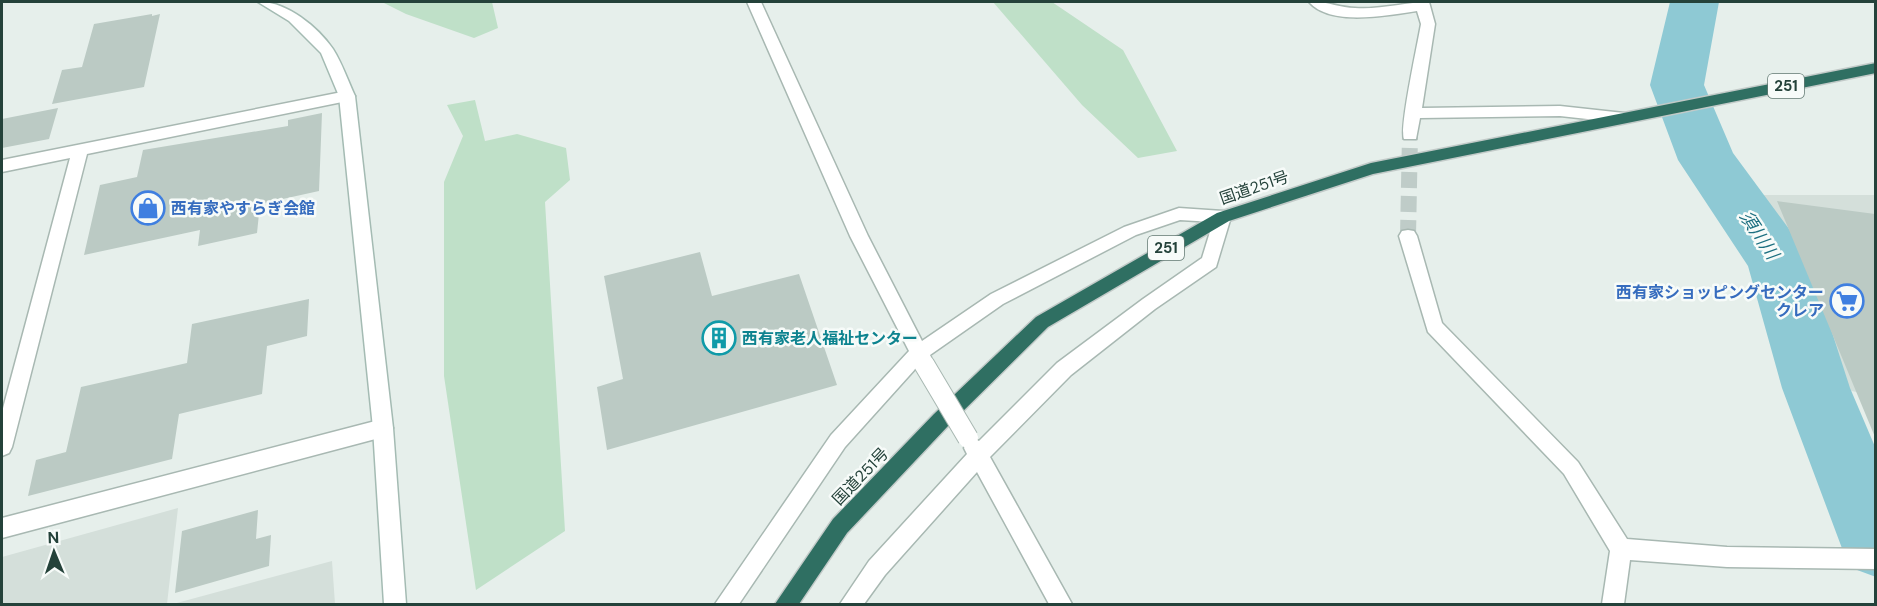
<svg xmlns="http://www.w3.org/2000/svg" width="1877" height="606" viewBox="0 0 1877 606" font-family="'DM Sans','Noto Sans JP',sans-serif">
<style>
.built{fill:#d4dfda}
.green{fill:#bfe0c8}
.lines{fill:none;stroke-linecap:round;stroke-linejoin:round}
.river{fill:#8ec9d4;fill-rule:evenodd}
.building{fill:#bbcac4}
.street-tunnel{stroke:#bfccc8;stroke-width:16;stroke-dasharray:16 8;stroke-linecap:butt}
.street-casing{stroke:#a8b8b2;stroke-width:3}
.secondary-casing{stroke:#a4bbb3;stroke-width:3}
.highway-casing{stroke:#c2cac8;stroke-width:3}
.street{fill:#fff;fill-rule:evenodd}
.secondary{fill:#fff;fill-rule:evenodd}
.highway{fill:#2f6f62;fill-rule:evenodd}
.street-bridge-casing{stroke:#a8b8b2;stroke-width:22;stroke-linecap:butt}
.street-bridge{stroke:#fff;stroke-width:20}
.labels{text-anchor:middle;stroke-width:5;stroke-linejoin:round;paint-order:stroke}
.shield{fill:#f7fbf9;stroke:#637a73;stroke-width:1.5}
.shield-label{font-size:15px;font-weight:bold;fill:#24423a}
.street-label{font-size:16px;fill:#24423a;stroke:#f7fbf9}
.shop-label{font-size:16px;font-weight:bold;fill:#366cbe;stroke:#f7fbf9;text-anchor:start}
.culture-label{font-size:16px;font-weight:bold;fill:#0d838f;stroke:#f7fbf9;text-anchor:start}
.water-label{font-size:18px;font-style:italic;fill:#1c6f80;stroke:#f7fbf9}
</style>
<rect width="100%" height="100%" fill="#e6efeb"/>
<!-- built -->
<path class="built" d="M1760,195h115v202l-42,-11z
M178,508l-11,96h-165v-47z
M332,561l3,43h-162z"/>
<!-- green -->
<path class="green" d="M382,2h110l6,26 -24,10 -68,-24z
M993,2h59l71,48 54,101 -39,7 -56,-53z
M475,100l10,41 32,-7 49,14 4,32 -25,22 20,329 -89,59 -32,-214v-194l19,-46 -16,-31z"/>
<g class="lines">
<!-- river -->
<path class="river" d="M1670,2h49l-15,83 29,68 67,91 9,17 41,127 26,61v128l-27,-10 -67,-179 -34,-122 -70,-106 -28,-75z"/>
</g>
<!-- building -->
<path class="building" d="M152,14v2l8,-2 -16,73 -92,17 10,-34 20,-3 12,-43z
M58,108l-9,31 -47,9v-29z
M322,113l-3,78 -59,13 -3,29 -59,13 2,-16 -116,25 16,-70 37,-8 6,-27 145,-24v-6z
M1777,201l98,13v223z
M700,252l12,44 87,-22 38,111 -230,65 -10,-63 26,-8 -19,-103z
M309,299l-2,37 -40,10 -5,48 -83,20 -7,45 -144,37 8,-36 30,-8 15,-65 106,-24 5,-39z
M258,510l-2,29 15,-4 -2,31 -94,27 7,-62z"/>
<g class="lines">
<!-- street-tunnel -->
<path class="street-tunnel" d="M1408,236l2,-101"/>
<!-- street casing -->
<g class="street-casing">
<path id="street" d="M747,2h14l107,234 54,105 69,-47 133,-67 55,-19 44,3 8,6 -15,50 -61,42 -84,66 -81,82 82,147h-23l-72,-132 -92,103 -21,29h-24l29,-43 98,-107 -3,-6 3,-6 7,-3 5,2 78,-78 86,-64 59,-41 11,-36 -33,-2 -44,15 -133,69 -73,51 3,7 -2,5 -7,3 -7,-3 -72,80 -106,157h-24l116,-169 78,-84 -59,-115z
M1309,2c16,-2 30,6 46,6 25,2 50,-6 74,-6l6,22 -13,84 138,-2 64,7 8,5 -8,5 -64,-7 -140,2 -4,21h-12c-5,-10 14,-97 17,-115l-4,-13c-29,4 -86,16 -108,-9z
M347,91l8,5 -3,4 -265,54 -75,293 -3,6 -7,3v-44l68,-254 -68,14v-12z
M1408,230l6,1 3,5 25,87 136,139 49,77 100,8 149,2v20l-149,-2 -97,-7 -6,44h-22l8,-53 -46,-77 -136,-142 -29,-96 3,-5z
M383,419l7,3 3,6 -3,6 -7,3 -381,101v-20z"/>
</g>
<!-- secondary casing -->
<g class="secondary-casing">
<path id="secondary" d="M258,2c27,-2 60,25 75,47 9,14 15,32 22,47l38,332 13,176h-22l-11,-176 -34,-332 -18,-43 -32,-32z"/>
</g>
<!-- highway casing -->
<g class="highway-casing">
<path id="highway" d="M1876,63v10l-503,101 -144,47 -181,106 -100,99 -101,107 -48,71h-24l58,-85 101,-105 102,-97 181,-104 154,-50z"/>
</g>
<!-- street -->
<use href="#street" class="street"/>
<!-- secondary -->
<use href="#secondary" class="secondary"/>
<!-- highway -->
<use href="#highway" class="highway"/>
<!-- street-bridge casing -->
<g class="street-bridge-casing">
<path id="street-bridge" d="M924,364l44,74"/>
</g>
<!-- street-bridge -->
<use href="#street-bridge" class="street-bridge"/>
</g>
<!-- icons -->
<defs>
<g id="shop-ring" transform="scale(1.725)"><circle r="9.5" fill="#f7fbf9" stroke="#3f7fe0" stroke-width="1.5"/><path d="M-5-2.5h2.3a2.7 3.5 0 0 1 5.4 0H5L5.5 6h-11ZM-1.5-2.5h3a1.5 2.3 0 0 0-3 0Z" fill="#3f7fe0"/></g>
<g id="supermarket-ring" transform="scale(1.725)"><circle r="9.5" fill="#f7fbf9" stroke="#3f7fe0" stroke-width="1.5"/><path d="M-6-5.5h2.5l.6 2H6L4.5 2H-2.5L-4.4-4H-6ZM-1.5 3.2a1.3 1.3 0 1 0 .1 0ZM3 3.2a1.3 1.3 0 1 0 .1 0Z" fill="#3f7fe0"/></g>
<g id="building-ring" transform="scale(1.725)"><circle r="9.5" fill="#f7fbf9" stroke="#0f9aa8" stroke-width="1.5"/><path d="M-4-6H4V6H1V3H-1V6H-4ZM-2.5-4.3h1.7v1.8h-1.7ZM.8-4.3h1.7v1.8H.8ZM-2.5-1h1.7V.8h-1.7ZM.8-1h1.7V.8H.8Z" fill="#0f9aa8"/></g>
</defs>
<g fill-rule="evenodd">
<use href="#shop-ring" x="148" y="208"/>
<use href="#supermarket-ring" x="1847" y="301"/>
<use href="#building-ring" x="719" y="338"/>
</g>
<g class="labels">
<!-- shield labels -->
<g class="shield">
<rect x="1768" y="74" width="36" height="24" rx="4.5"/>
<rect x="1148" y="236" width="36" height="24" rx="4.5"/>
</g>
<g class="shield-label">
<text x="1786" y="91">251</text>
<text x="1166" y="253">251</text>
</g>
<!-- street labels -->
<g class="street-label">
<text transform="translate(1254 187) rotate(-19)" y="6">国道251号</text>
<text transform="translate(860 476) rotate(-46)" y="6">国道251号</text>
</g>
<!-- shop labels -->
<g class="shop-label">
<text x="171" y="214">西有家やすらぎ会館</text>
<text x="1824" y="298" text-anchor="end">西有家ショッピングセンター<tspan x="1824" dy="18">クレア</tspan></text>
</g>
<!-- culture labels -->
<g class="culture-label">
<text x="742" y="344">西有家老人福祉センター</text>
</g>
<!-- water labels -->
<g class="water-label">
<text transform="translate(1759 235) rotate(56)" y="6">須川川</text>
</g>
</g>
<!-- border -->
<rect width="1877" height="606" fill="none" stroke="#24423a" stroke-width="6"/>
<!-- north arrow -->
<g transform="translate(54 552) rotate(358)" stroke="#f7fbf9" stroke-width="4.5" paint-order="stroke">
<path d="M0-4.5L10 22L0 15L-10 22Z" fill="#24423a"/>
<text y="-9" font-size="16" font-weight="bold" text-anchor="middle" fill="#24423a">N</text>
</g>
</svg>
